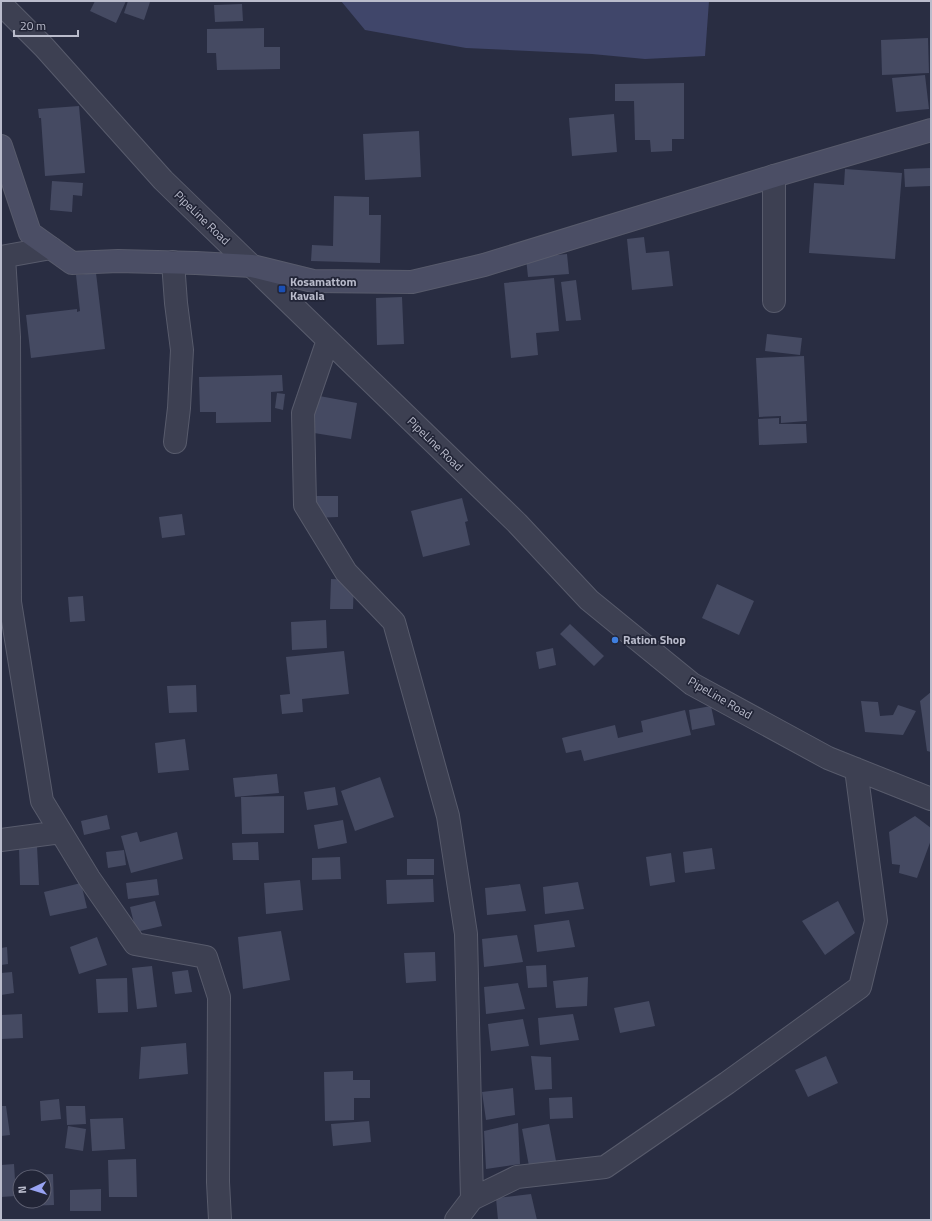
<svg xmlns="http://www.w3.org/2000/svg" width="932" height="1221" viewBox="0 0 932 1221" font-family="'Titillium Web',sans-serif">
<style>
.water{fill:#40466a}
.building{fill:#454a62}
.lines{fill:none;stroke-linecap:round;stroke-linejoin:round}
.street-casing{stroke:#585b6c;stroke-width:24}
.secondary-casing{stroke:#585b6c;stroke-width:24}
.street{stroke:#3d4052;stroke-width:22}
.secondary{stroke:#4b4e65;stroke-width:22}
.transit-dot{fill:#1a4fb4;stroke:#222537;stroke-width:1.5}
.shop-dot{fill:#3f7fe0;stroke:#222537;stroke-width:1.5}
.labels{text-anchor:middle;stroke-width:3.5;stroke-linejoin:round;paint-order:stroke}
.street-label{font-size:12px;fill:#babccc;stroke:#222537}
.poi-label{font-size:12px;font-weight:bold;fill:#babccc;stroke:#222537;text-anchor:start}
</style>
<rect width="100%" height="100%" fill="#292d42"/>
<!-- water -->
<path class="water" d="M341,1h368l-4,55 -60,3 -53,-5 -126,-6 -101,-18z"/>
<!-- building -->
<path class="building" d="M95,1h31l-10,22 -26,-12z
M128,1h19l3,1 -6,18 -20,-7z
M242,4l1,17 -28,1 -1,-17z
M264,28v19h16v22l-63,1 -1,-17h-9v-24z
M928,38l1,35 -47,2 -1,-35z
M925,75l4,34 -33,3 -4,-34z
M684,83v56h-12v12l-21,1 -1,-12h-15l-1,-39h-19v-17z
M79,106l6,67 -40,3 -4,-58h-2l-1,-9z
M614,114l3,38 -45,4 -3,-38z
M419,131l2,46 -56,3 -2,-46z
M931,168v18l-26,1 -1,-18z
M845,169l57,4 -7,86 -86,-6 5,-70 30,2z
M52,181l31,2 -1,13 -9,-1 -1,17 -22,-2z
M334,196l35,1v18h12l-1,48 -69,-2 1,-16 21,1z
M644,237l2,16 23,-2 4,35 -41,4 -5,-51z
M567,254l2,20 -41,3 -2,-19z
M96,273l9,76 -74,9 -5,-43 51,-6v3l3,-1 -4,-36z
M554,278l5,53 -23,2 2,22 -27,3 -7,-75z
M576,280l5,40 -15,1 -5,-39z
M402,297l2,47 -27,1 -1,-47z
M767,334l35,4 -2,17 -35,-4z
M804,356l3,65 -26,2v-7l-22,1 -3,-59z
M282,375l1,16 -12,1v30l-55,1v-11h-16l-1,-35z
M277,393l8,1 -2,16 -8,-2z
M314,395l43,8 -6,36 -43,-7z
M779,418v6h27l1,19 -48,2 -1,-26z
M312,496h26v21l-26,1z
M462,498l6,23 -3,1 5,23 -47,12 -12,-46z
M182,514l3,21 -23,3 -3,-21z
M331,579l23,1 -1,29h-23z
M717,584l37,17 -15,34 -37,-17z
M83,596l2,25 -15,1 -2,-25z
M326,620l1,28 -35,2 -1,-28z
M570,624l34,32 -10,10 -34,-32z
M553,648l3,17 -17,4 -3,-17z
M344,651l5,43 -47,5 1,13 -21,2 -2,-19 10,-1 -4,-37z
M196,685l1,27 -28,1 -2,-27z
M931,692v60l-4,-1 -7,-50z
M861,701l17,1 2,14 13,-1 5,-10 18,6 -13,24 -38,-3z
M711,706l4,19 -23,5 -3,-20z
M685,710l6,25 -107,26 -3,-11 -15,3 -4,-15 53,-13 3,13 25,-6 -2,-11z
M185,739l4,31 -31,3 -3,-30z
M277,774l2,19 -44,4 -2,-19z
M380,777l14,40 -39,14 -14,-40z
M335,787l3,18 -31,5 -3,-18z
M284,796v37l-42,1 -1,-37z
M107,815l3,14 -26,6 -3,-14z
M915,816l16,12v12l-14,38 -18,-5 1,-8 -8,-1 -3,-32z
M343,820l4,23 -29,6 -4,-24z
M137,832l3,10 37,-10 6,27 -52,14 -10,-37z
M258,842l1,18h-26l-1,-17z
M37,846l2,39h-19l-1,-38z
M712,848l3,21 -30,4 -2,-21z
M124,850l2,15 -18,3 -2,-16z
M671,853l4,29 -25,4 -4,-29z
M340,857l1,22 -29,1v-22z
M407,859h27v16h-27z
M157,879l2,16 -31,4 -2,-16z
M433,879l1,23 -47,2 -1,-24z
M300,880l3,30 -37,4 -2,-31z
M578,882l6,27 -39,5 -2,-27z
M81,883l6,25 -37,8 -6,-24z
M520,884l6,27 -39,4 -2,-27z
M155,901l7,25 -26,6 -6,-25z
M838,901l17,32 -30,22 -23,-34z
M569,920l6,27 -38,5 -3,-27z
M281,931l9,49 -47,9 -5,-52z
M517,935l6,27 -39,5 -2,-28z
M97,937l10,28 -28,9 -9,-27z
M7,947l1,17 -7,1v-17z
M435,952l1,29 -30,2 -2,-30z
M546,965l1,22 -19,1 -2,-22z
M152,966l5,41 -20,2 -5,-41z
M188,970l4,22 -17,2 -3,-22z
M12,972l2,21 -13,2v-22z
M588,977l-1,29 -31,2 -3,-27z
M127,978l1,34 -30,1 -2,-34z
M518,983l7,26 -39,5 -2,-27z
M649,1001l6,25 -35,7 -6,-25z
M22,1014l1,24 -22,1v-24z
M573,1014l6,26 -39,5 -2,-27z
M523,1019l6,27 -38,5 -3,-27z
M186,1043l2,31 -49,5 2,-32z
M531,1056l20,1 1,32 -17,1z
M826,1056l12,27 -30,14 -13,-27z
M353,1071v9h17v18h-16v22l-29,1 -1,-49z
M513,1088l2,27 -29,5 -4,-28z
M572,1097l1,21 -23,1 -1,-21z
M59,1099l2,20 -20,2 -1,-20z
M1,1106h5l4,29 -9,1z
M66,1106h19l1,18 -19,1z
M123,1118l2,31 -33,2 -2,-32z
M369,1121l2,21 -38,4 -2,-22z
M518,1123l2,41 -34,5 -2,-38z
M549,1124l7,37 -27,5 -7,-37z
M68,1126l18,3 -3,22 -18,-3z
M136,1159l1,38h-28l-1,-37z
M14,1164l2,32 -15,1v-32z
M53,1174l1,31 -29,1v-5h19v-24h-20v-2z
M101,1189v22h-31v-21z
M531,1194l6,26h-39l-2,-22z"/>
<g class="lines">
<!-- street casing -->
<g class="street-casing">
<path id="street" d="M1,4l43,43 119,133 354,343 72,77 103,84 136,74 103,41
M1,257l50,-9
M4,257l5,80 1,265 32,199 47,77 46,66 71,13 13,40 -1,185 2,38
M173,262l3,41 6,47 -3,58 -4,34
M774,301v-125
M328,340l-25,73 2,92 41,67 48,50 54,194 18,118 6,265
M1,840l60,-8
M456,1220l16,-21 45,-22 88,-10 122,-84 133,-96 16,-66 -20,-152"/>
</g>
<!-- secondary casing -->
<g class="secondary-casing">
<path id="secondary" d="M1,146l29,87 42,30 46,-2 78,2 56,3 61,15 99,1 72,-17 290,-89 157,-46"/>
</g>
<!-- street -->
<use href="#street" class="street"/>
<!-- secondary -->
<use href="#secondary" class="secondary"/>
</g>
<!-- markers -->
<rect class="transit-dot" x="278" y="285" width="8" height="8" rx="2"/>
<circle class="shop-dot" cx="615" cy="640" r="4"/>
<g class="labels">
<!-- street labels -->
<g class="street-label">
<text transform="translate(202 218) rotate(44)" y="4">PipeLine Road</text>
<text transform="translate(435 444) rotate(44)" y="4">PipeLine Road</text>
<text transform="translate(720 698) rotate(30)" y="4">PipeLine Road</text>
</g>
<!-- poi labels -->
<g class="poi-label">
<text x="290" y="286">Kosamattom<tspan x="290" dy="14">Kavala</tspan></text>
<text x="623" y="644">Ration Shop</text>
</g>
</g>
<!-- border -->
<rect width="932" height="1221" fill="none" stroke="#babccc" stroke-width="4"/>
<!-- north arrow -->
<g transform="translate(32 1189) rotate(266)"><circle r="19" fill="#222537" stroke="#5f6173"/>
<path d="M0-3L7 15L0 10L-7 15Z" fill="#98a3f3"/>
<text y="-6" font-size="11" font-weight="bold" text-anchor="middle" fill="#babccc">N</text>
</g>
<!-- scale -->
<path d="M14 30v6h64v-6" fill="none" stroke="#babccc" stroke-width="2"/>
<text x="20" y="30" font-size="12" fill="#babccc" stroke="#222537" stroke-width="3" paint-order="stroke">20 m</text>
</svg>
